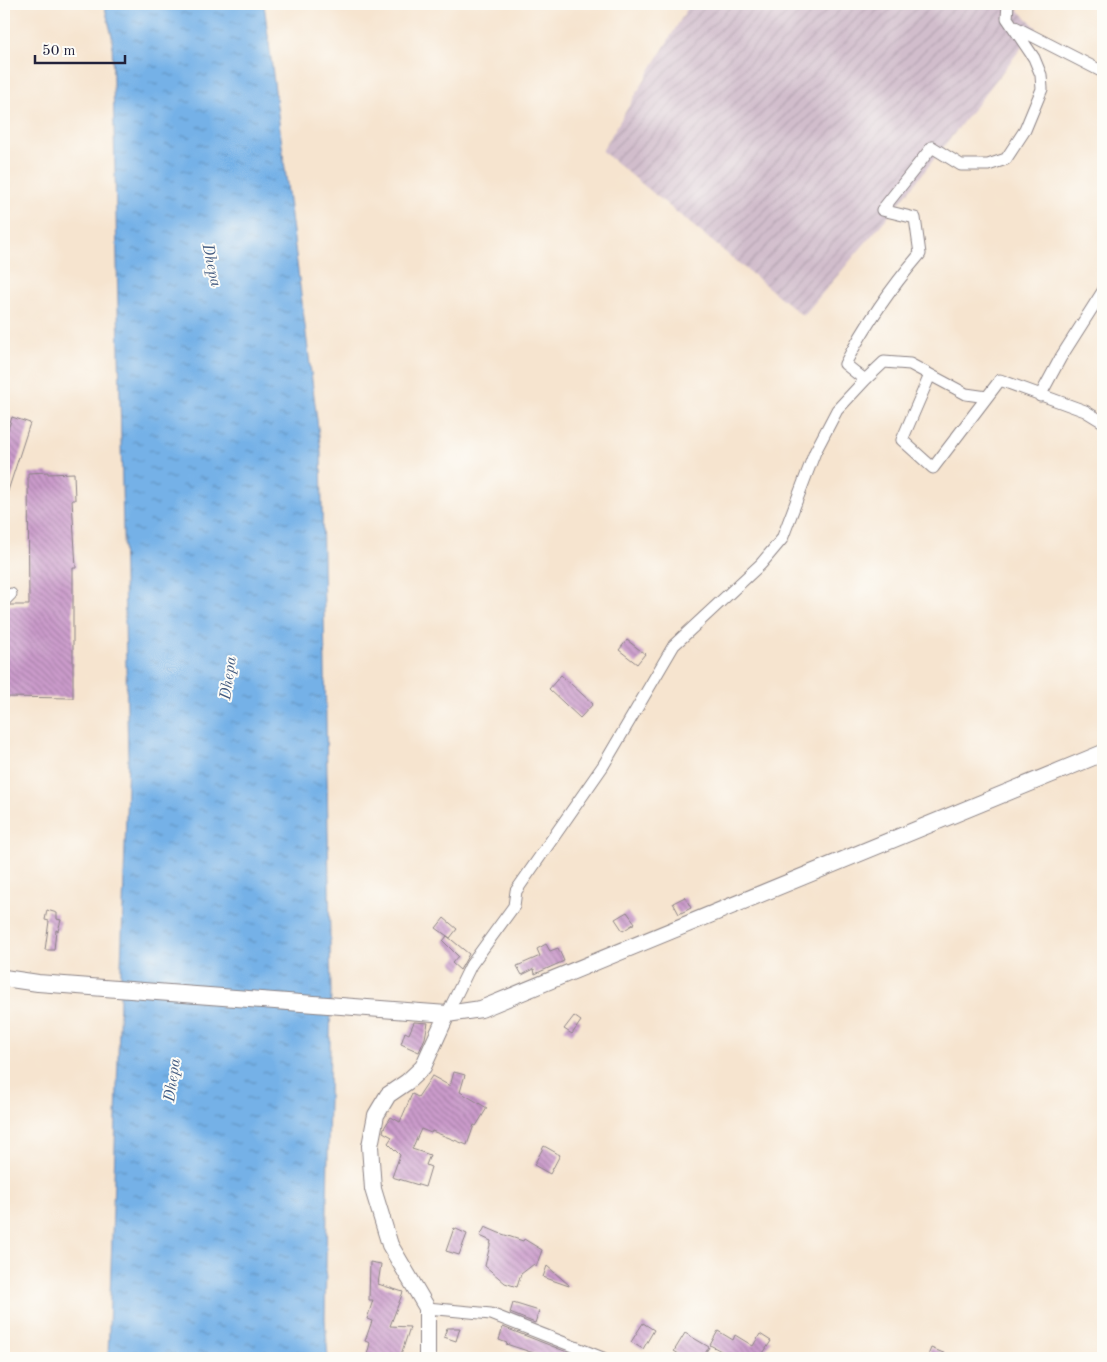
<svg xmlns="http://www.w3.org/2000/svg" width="1107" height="1362" viewBox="0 0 1107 1362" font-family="'Old Standard TT',serif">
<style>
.industrial{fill:url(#industrial-furrows)}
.water{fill:url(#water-ripples);stroke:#4c6a91}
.building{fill:url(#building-back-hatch)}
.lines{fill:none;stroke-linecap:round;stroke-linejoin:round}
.street-casing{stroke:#8c8385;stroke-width:13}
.secondary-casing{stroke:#8c8385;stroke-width:18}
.street{stroke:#fff;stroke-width:11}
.secondary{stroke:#fff;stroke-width:16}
.labels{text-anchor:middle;stroke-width:4;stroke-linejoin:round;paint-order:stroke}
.water-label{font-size:16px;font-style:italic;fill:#435b80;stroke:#fdfcf7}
</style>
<defs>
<pattern id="industrial-furrows" width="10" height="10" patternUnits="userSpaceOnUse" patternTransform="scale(1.25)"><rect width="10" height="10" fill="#d1bdcc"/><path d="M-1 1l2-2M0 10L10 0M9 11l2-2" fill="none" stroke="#b3a2b0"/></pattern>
<pattern id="water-ripples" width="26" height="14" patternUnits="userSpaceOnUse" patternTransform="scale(1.25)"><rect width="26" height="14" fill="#75b1e7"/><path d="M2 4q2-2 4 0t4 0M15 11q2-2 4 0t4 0" fill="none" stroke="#6090bc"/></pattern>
<pattern id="building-back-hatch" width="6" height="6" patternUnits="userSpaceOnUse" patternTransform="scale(1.25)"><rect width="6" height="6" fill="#cb9bcb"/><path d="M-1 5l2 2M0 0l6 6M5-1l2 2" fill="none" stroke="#a47ea6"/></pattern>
</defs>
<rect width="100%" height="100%" fill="#fdfcf7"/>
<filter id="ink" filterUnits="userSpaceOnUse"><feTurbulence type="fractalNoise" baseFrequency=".02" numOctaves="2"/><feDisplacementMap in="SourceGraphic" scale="10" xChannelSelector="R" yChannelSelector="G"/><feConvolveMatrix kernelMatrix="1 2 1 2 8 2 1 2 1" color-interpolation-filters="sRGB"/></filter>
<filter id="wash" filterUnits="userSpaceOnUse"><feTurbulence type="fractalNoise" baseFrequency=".0096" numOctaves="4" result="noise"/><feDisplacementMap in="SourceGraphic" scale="20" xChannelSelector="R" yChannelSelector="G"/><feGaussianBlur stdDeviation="1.12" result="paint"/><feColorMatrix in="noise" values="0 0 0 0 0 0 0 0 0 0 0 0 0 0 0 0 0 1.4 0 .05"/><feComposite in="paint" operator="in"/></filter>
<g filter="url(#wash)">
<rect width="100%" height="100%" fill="#f6e4cf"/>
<!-- industrial -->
<path class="industrial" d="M690,4h322l25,24 -136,173 -98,115 -201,-165z"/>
<!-- water -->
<path class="water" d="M104,4h160l57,447 10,541 -6,327 3,39h-220l20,-602 -16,-720z"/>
<g id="blocks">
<!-- building -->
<path class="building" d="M12,417l18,6 -25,77 -1,-58z
M48,472v2l26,-1 1,27h-3l4,68h-3v130l-69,-1 1,-89 5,-3h19l-1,-132z
M627,640l18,14 -8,10 -18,-14z
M561,675l32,29 -13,14 -31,-29z
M685,897l6,11 -12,6 -6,-11z
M47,910l10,3v6l4,1 -3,11 -2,-1 -2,20h-9l4,-29 -4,-1z
M627,912l8,11 -12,8 -8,-12z
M444,918l13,11 -7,9 -14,-10z
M447,936l22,18 -9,16 -8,-7 6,-7 -15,-15z
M546,944l4,7 8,-3 6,13 -29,13 -1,-5 -12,6 -5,-9 23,-10 -3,-7z
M574,1016l7,5 -9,13 -8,-5z
M414,1022l14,1 -3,15 -6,14 -18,-8 4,-12 4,2z
M454,1072l11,3 -5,17 27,16 -11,18 -2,-1 -7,20 -35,-14 -1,2 -10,-4 -9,20 18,6 -4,10 5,2 -6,20 -33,-10 8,-22 -12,-12 4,-6 -9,-5 1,-4 7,-11 9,5 12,-28 6,3 14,-21 18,10z
M544,1146l16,9 -10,19 -16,-9z
M485,1227l14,6 24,8 1,-2 18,11 -6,17 -2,-3 -13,10 -4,13 -12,-4 -20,-17 6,-25 -11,-5z
M454,1228l13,6 -8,21 -13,-4z
M370,1262l11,2 -3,20 25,8 -13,34 20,1 -10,31h-22l-11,-3 3,-12 -5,-2 7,-20 -5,-2 6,-19h-4z
M547,1266l22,19v1l-26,-9z
M513,1303l26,8 -4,12 -25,-10z
M643,1323l11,7 -11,19 -12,-7z
M503,1327l64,25 -2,6h-16l-43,-14 1,-1 -8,-3z
M447,1328h13l-4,13 -12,-4z
M718,1331l15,9 2,-5 18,11 7,-12 11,7 -11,17h-26l-24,-13z
M685,1333l24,14 -7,11h-17l-11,-7z
M931,1348l25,10h-29z"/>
</g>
</g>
<g filter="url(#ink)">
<use href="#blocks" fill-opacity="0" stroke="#8c8385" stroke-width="1"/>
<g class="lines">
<!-- street casing -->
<g class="street-casing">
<path id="street" d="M1013,26l90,46
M930,375l-28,65 31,28 67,-88 85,31 18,11
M1040,396l21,-39 42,-66
M987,397l-21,-3 -56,-30 -26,-2 -19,18 -20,-16c21,-40 45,-75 75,-110l-5,-36 -33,-8 50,-63 29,18h27l18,-6 19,-29 17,-41 -1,-14 -7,-17 -27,-40 1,-14
M4,601l7,-7
M447,1014l24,-49 43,-59 2,-15 87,-125 71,-121 87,-81 21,-25 33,-87 22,-42 28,-30
M427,1308l64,6 112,44"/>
</g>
<!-- secondary casing -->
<g class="secondary-casing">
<path id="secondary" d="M4,978l34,5 409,31 34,-5 622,-256
M427,1358v-50l-37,-63 -17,-56 -3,-43 6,-31 12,-20 19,-13 16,-15 24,-53"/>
</g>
<!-- street -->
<use href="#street" class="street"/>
<!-- secondary -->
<use href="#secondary" class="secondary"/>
</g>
</g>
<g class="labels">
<!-- water labels -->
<g class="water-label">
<text transform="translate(213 265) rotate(78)" y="6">Dhepa</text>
<text transform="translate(227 678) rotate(-82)" y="6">Dhepa</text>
<text transform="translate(171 1080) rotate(-82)" y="6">Dhepa</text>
</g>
</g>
<!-- margin -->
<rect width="1107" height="1362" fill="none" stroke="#fdfcf7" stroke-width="20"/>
<!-- scale -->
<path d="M35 55v8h90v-8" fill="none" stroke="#22223b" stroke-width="2.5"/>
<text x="42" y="55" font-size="15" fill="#22223b" stroke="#fdfcf7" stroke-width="4" paint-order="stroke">50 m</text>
</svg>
